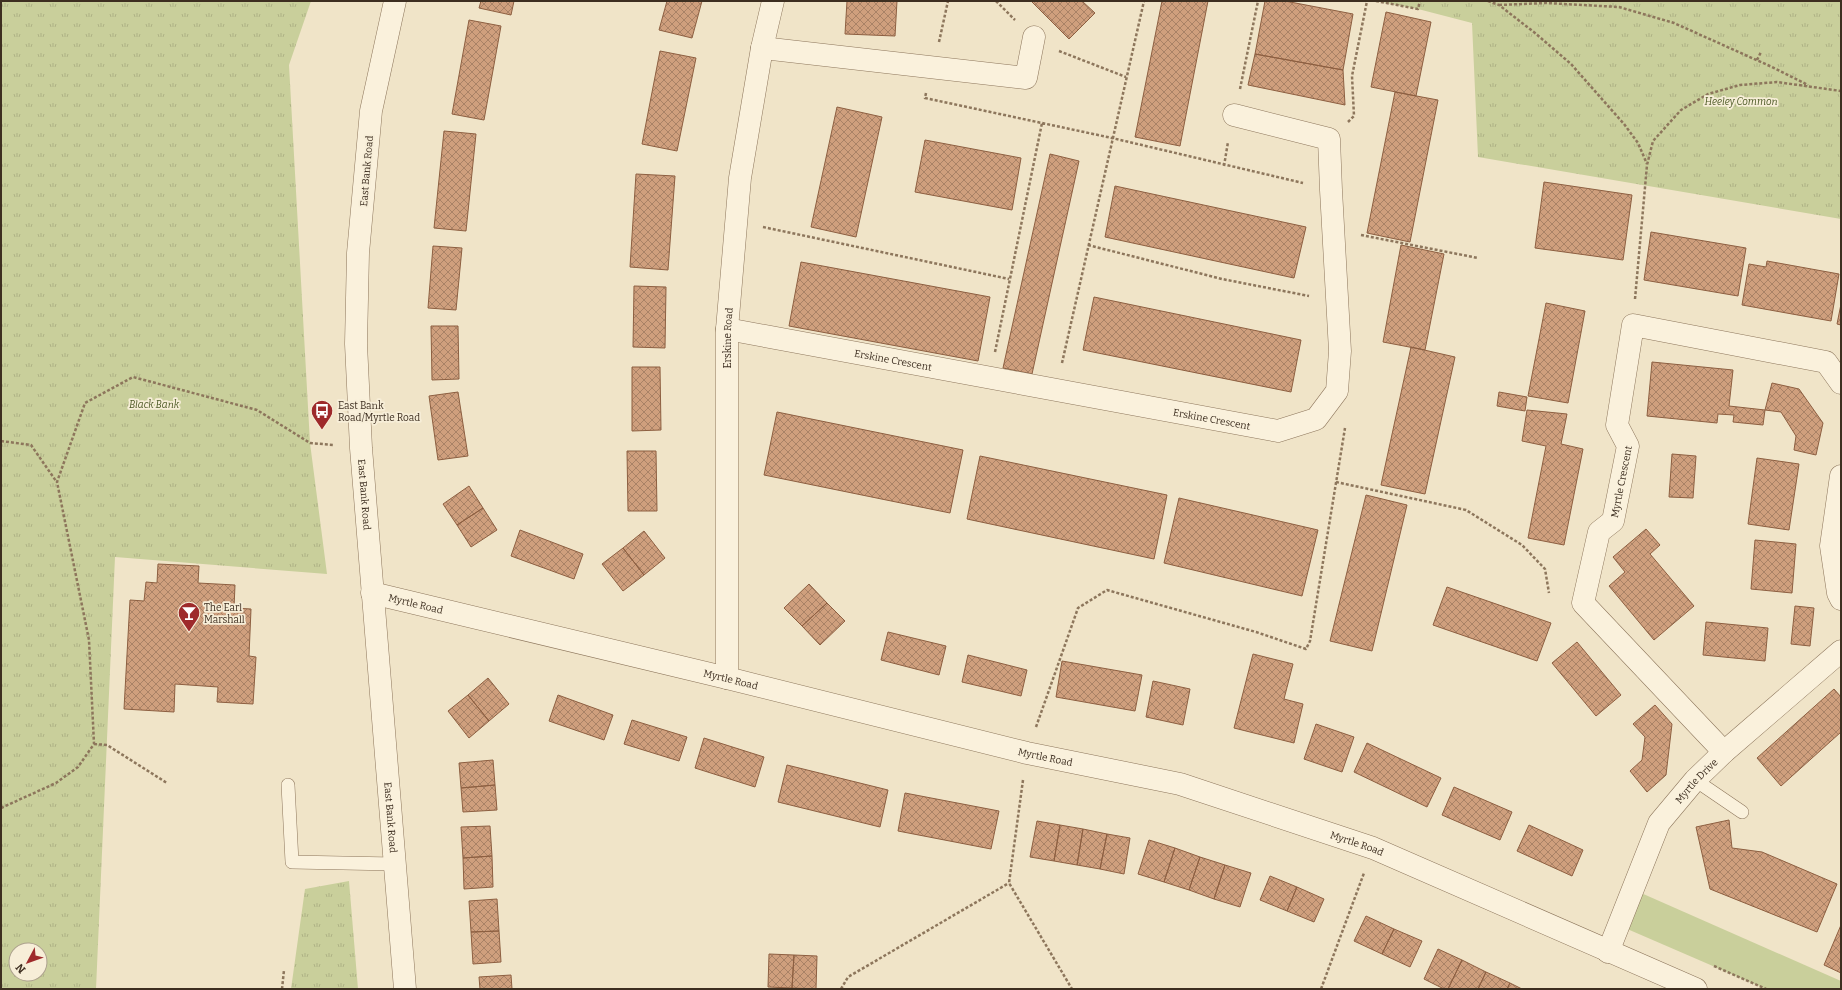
<svg xmlns="http://www.w3.org/2000/svg" width="1842" height="990" viewBox="0 0 1842 990" font-family="Bitter,serif">
<style>
.green{fill:#c9cf9b}
.park{fill:url(#park-tufts);fill-rule:evenodd}
.building{fill:url(#building-cross-hatch);stroke:#8d5f41}
.lines{fill:none;stroke-linecap:round;stroke-linejoin:round}
.service-casing{stroke:#8d765c;stroke-width:14}
.minor-casing{stroke:#8d765c;stroke-width:23}
.tertiary-casing{stroke:#8d765c;stroke-width:23}
.path{stroke:#8d765c;stroke-width:2.5;stroke-dasharray:3 2;stroke-linecap:butt}
.service{stroke:#faf1dc;stroke-width:13}
.minor{stroke:#faf1dc;stroke-width:22}
.tertiary{stroke:#faf1dc;stroke-width:22}
.labels{text-anchor:middle;stroke-width:3.5;stroke-linejoin:round;paint-order:stroke}
.park-label{font-size:10px;font-style:italic;fill:#4d5a26;stroke:#f7eed8}
.street-label{font-size:10px;fill:#3d2e20;stroke:#f7eed8}
.poi-label{font-size:10px;fill:#3d2e20;stroke:#f7eed8;text-anchor:start}
</style>
<defs>
<pattern id="park-tufts" width="24" height="20" patternUnits="userSpaceOnUse"><rect width="24" height="20" fill="#c9cf9b"/><path d="M3 7l-1-3M5 7V3M7 7l1-3M15 17l-1-3M17 17v-4M19 17l1-3" fill="none" stroke="#aeb285"/></pattern>
<pattern id="building-cross-hatch" width="8" height="8" patternUnits="userSpaceOnUse"><rect width="8" height="8" fill="#cf9f7d"/><path d="M0 0l8 8M0 8l8-8" fill="none" stroke="#a98266"/></pattern>
</defs>
<rect width="100%" height="100%" fill="#f0e4c8"/>
<!-- green -->
<path class="green" d="M1632,889l209,92v8h-75l-148,-64z"/>
<!-- park -->
<path class="park" d="M1,1h310l-22,64 21,378 17,131 -212,-17 -19,432h-95zM16,950h24v24h-24z
M1376,1h465v218l-363,-62 -6,-134 -54,-14z
M349,881l9,108h-67l14,-100z"/>
<!-- building -->
<path class="building" d="M481,1h33l-3,14 -32,-7z
M667,1h35l-10,37 -33,-8z
M847,1h50l-2,35 -50,-2z
M1031,1h51l13,12 -26,26z
M1162,1h46l-28,145 -45,-9z
M1265,1h20l68,13 -10,56 -88,-16z
M1386,12l45,10 -15,74 -45,-9z
M469,20l32,6 -17,94 -32,-6z
M660,51l36,7 -19,93 -35,-7z
M1255,54l88,16 2,35 -97,-20z
M1395,92l43,8 -28,142 -43,-9z
M837,107l45,10 -26,120 -45,-10z
M444,131l32,3 -10,97 -32,-3z
M925,140l96,18 -9,52 -97,-18z
M1050,154l29,7 -47,213 -29,-6z
M636,174l39,2 -7,94 -38,-3z
M1544,182l88,13 -9,65 -88,-12z
M1115,186l191,41 -12,51 -189,-41z
M1651,232l95,16 -8,48 -94,-16z
M1401,245l43,9 -19,96 -42,-8z
M433,246l29,2 -6,62 -28,-2z
M1767,261l72,13 -8,47 -89,-16 7,-41 17,3z
M801,262l189,35 -12,64 -189,-35z
M634,286l32,1 -1,61 -32,-1z
M1094,297l207,43 -10,52 -208,-42z
M1546,303l39,8 -17,92 -40,-7z
M1841,304v21l-4,-1z
M431,326h27l1,53 -27,1z
M1411,347l44,10 -30,137 -44,-9z
M1652,362l81,8 -4,36 36,4 -2,15 -30,-3 1,-7 -16,-1 -1,9 -70,-7z
M632,367h28l1,63 -29,1z
M1772,383l27,6 24,34 -7,32 -22,-5 2,-14 -15,-24 -16,-2z
M458,392l10,64 -30,4 -9,-64z
M1499,392l28,5 -2,14 -28,-5z
M1527,410l40,4 -6,30 22,5 -19,96 -36,-7 18,-92 -24,-5z
M777,412l186,38 -13,63 -186,-38z
M627,451h29l1,60h-29z
M1672,454l24,2 -3,42 -24,-1z
M980,456l187,39 -13,64 -187,-40z
M1757,458l42,6 -10,66 -41,-6z
M469,486l14,22 -26,17 -14,-21z
M1366,495l41,10 -35,146 -42,-10z
M1179,498l139,32 -16,66 -138,-33z
M483,508l14,22 -26,17 -14,-22z
M1646,529l14,16 -10,9 44,52 -40,34 -45,-54 16,-14 -12,-15z
M520,530l63,24 -9,25 -63,-23z
M644,531l21,27 -21,17 -21,-27z
M1755,540l41,4 -4,49 -41,-4z
M623,548l21,27 -21,16 -21,-27z
M158,564l41,2 -1,17 37,2 -1,23 17,1 -2,47 7,1 -3,47 -36,-2 1,-15 -43,-3 -1,28 -50,-3 6,-109 14,1 2,-19 11,1z
M809,584l18,19 -25,23 -18,-18z
M1447,587l104,36 -14,38 -104,-36z
M827,603l18,18 -25,24 -18,-19z
M1795,606l19,2 -4,38 -19,-2z
M1706,622l62,6 -3,33 -62,-6z
M888,632l58,14 -7,29 -58,-15z
M1577,642l44,53 -25,21 -44,-53z
M1253,654l40,10 -9,35 19,5 -9,39 -60,-15z
M968,655l59,15 -6,26 -59,-14z
M1062,661l80,14 -7,36 -79,-14z
M488,678l21,26 -20,17 -21,-26z
M1153,681l37,8 -7,36 -37,-8z
M1834,689l7,8v35l-60,54 -24,-28z
M468,695l21,26 -20,17 -21,-27z
M558,695l55,20 -9,25 -55,-19z
M1655,705l17,19 -6,51 -19,17 -17,-21 12,-11 3,-23 -12,-13z
M632,720l55,17 -8,24 -55,-17z
M1316,724l38,13 -12,35 -38,-13z
M704,738l60,19 -9,30 -60,-19z
M1367,743l74,35 -14,29 -73,-35z
M493,760l2,25 -34,3 -2,-25z
M787,765l101,25 -8,37 -102,-25z
M495,785l2,25 -34,2 -2,-24z
M1454,787l58,25 -12,28 -58,-25z
M905,793l94,18 -8,38 -93,-18z
M1729,820l3,28 30,4 75,32 -20,48 -107,-43 -14,-62z
M1037,821l23,4 -6,36 -24,-4z
M1060,825l23,4 -6,36 -23,-4z
M1529,825l54,25 -11,26 -55,-25z
M490,826l2,30 -29,2 -2,-31z
M1083,829l24,5 -7,35 -23,-4z
M1107,834l23,4 -6,36 -24,-5z
M1149,840l26,8 -11,34 -26,-8z
M1175,848l25,9 -11,33 -25,-8z
M492,856l1,31 -29,2 -1,-31z
M1200,857l25,8 -11,34 -25,-9z
M1225,865l26,8 -11,34 -26,-8z
M1270,876l27,11 -10,24 -27,-11z
M1297,887l27,12 -10,23 -27,-11z
M497,899l2,32 -28,1 -2,-31z
M1366,916l28,13 -12,25 -28,-13z
M1841,925v48l-17,-8z
M1394,929l28,12 -12,26 -28,-13z
M499,931l2,31 -28,2 -2,-32z
M1438,949l24,11 -14,29h-4l-20,-10z
M769,954l25,1 -2,33 -24,-1z
M794,955l23,1 -1,33 -24,-1z
M1462,960l24,12 -8,17h-30z
M1486,972l24,11 -3,6h-29z
M511,975l1,14h-32l-1,-12z
M1510,983l12,6h-15z"/>
<g class="lines">
<!-- service casing -->
<g class="service-casing">
<path id="service" d="M1695,780l47,32
M288,785l4,77 102,2"/>
</g>
<!-- minor casing -->
<g class="minor-casing">
<g id="minor">
<path d="M762,48l264,30 8,-41"/>
<path id="s1" d="M727,329l551,102 38,-12 21,-28 3,-40 -9,-161 -2,-51 -95,-24"/>
<path d="M1841,476l-10,70 7,47 3,6"/>
<path id="s2" d="M372,593l355,85 300,75 153,31 193,64 323,141"/>
<path id="s3" d="M727,678v-349l13,-151 22,-130 11,-47"/>
<path id="s4" d="M1724,752l-141,-149 16,-71 14,-11 15,-75 -11,-21 16,-100 193,37 15,21"/>
<path id="s5" d="M1608,952l51,-129 36,-43 29,-28 117,-101"/>
</g>
</g>
<!-- tertiary casing -->
<g class="tertiary-casing">
<g id="tertiary">
<path id="s6" d="M395,1l-24,110 -13,142 -2,91 5,104 44,541"/>
</g>
</g>
<!-- path -->
<path class="path" d="M996,1l19,19
M1376,1l42,8 2,-8
M1488,1l11,4 36,28 36,31 53,60 14,19 9,21
M1499,5l47,-2 73,4 55,16 98,44 36,18
M939,42l9,-41
M1059,51l67,26
M1757,60l4,-8
M1240,89l18,-88
M926,93l-1,5 187,40 191,45
M1348,122l6,-6 -2,-40 15,-75
M1224,166l4,-24
M763,227l246,52
M1361,235l117,23
M1088,245l134,34 87,17
M1635,299l12,-134 6,-24 28,-31 27,-16 32,-9 37,-3 64,9
M995,352l47,-229
M1062,363l82,-362
M1,441l30,4 25,36
M1336,482l130,28 56,35 23,24 4,24
M1036,727l42,-119 29,-18 149,42 50,17 4,-8 35,-213
M94,744l13,1 60,38
M1023,780l-14,103 63,106
M1,808l55,-25 22,-16 16,-23 -5,-104 -32,-158 28,-79 48,-26 124,33 53,33 23,2
M1714,966l52,23
M282,989l2,-19
M841,989l7,-12 161,-94
M1321,989l43,-116"/>
<!-- service -->
<use href="#service" class="service"/>
<!-- minor -->
<use href="#minor" class="minor"/>
<!-- tertiary -->
<use href="#tertiary" class="tertiary"/>
</g>
<!-- icons -->
<defs>
<g id="bus-pin" transform="scale(1.15)"><path d="M0 17L-7.5 6A9.5 9.5 0 1 1 7.5 6Z" fill="#9e2a2b" stroke="#f7eed8"/><path d="M-5-6H5V4H4V6H2V4H-2V6H-4V4H-5ZM-3.5-4V0h7V-4ZM-3.5 1.2v1.5H-2V1.2ZM2 1.2v1.5H3.5V1.2Z" fill="#fff"/></g>
<g id="bar-pin" transform="scale(1.15)"><path d="M0 17L-7.5 6A9.5 9.5 0 1 1 7.5 6Z" fill="#9e2a2b" stroke="#f7eed8"/><path d="M-6-5H6L.8 .8V4.5H3.5V6h-7V4.5H-.8V.8Z" fill="#fff"/></g>
</defs>
<g fill-rule="evenodd">
<use href="#bus-pin" x="322" y="411"/>
<use href="#bar-pin" x="189" y="613"/>
</g>
<g class="labels">
<!-- park labels -->
<g class="park-label">
<text x="1741" y="105">Heeley Common</text>
<text x="154" y="408">Black Bank</text>
</g>
<!-- street labels -->
<g class="street-label">
<text transform="translate(366 171) rotate(-85)" y="4">East Bank Road</text>
<text dy="4" stroke="none"><textPath href="#s3" startOffset="340">Erskine Road</textPath></text>
<text dy="4" stroke="none"><textPath href="#s1" startOffset="169">Erskine Crescent</textPath></text>
<text dy="4" stroke="none"><textPath href="#s1" startOffset="493">Erskine Crescent</textPath></text>
<text dy="4" stroke="none"><textPath href="#s4" startOffset="336">Myrtle Crescent</textPath></text>
<text dy="4" stroke="none"><textPath href="#s6" startOffset="497">East Bank Road</textPath></text>
<text dy="4" stroke="none"><textPath href="#s2" startOffset="45">Myrtle Road</textPath></text>
<text dy="4" stroke="none"><textPath href="#s2" startOffset="369">Myrtle Road</textPath></text>
<text dy="4" stroke="none"><textPath href="#s2" startOffset="693">Myrtle Road</textPath></text>
<text dy="4" stroke="none"><textPath href="#s5" startOffset="195">Myrtle Drive</textPath></text>
<text dy="4" stroke="none"><textPath href="#s6" startOffset="821">East Bank Road</textPath></text>
<text dy="4" stroke="none"><textPath href="#s2" startOffset="1017">Myrtle Road</textPath></text>
</g>
<!-- poi labels -->
<g class="poi-label">
<text x="338" y="409">East Bank<tspan x="338" dy="12">Road/Myrtle Road</tspan></text>
<text x="204" y="611">The Earl<tspan x="204" dy="12">Marshall</tspan></text>
</g>
</g>
<!-- border -->
<rect width="1842" height="990" fill="none" stroke="#3d2e20" stroke-width="4"/>
<!-- north arrow -->
<g transform="translate(28 962) rotate(229)"><circle r="19" fill="#f7eed8" stroke="#ada18e"/>
<path d="M0-3L7 15L0 10L-7 15Z" fill="#9e2a2b"/>
<text y="-6" font-size="11" font-weight="bold" text-anchor="middle" fill="#3d2e20">N</text>
</g>
</svg>
